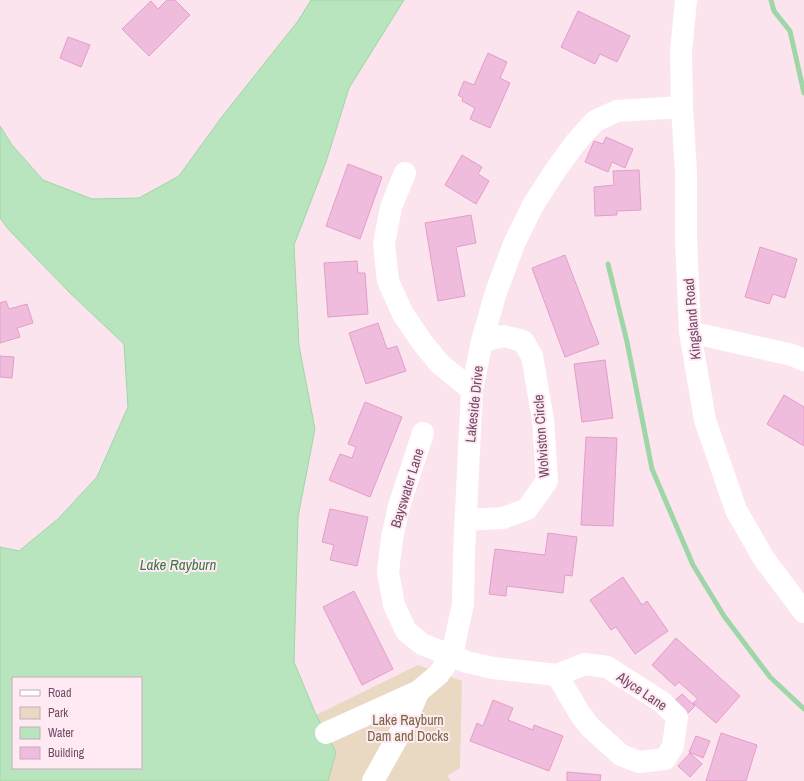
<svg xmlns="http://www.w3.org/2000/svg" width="804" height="781" viewBox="0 0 804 781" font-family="'Archivo Narrow',sans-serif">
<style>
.green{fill:#e9d9c3}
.water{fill:#b9e5be;stroke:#9fd6a7;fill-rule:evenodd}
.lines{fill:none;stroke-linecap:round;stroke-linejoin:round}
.stream{stroke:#9fd6a7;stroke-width:5}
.building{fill:#f0bcdd;stroke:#e29dc9}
.minor{stroke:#fff;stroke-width:22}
.labels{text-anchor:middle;stroke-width:4;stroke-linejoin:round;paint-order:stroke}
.street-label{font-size:14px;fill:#734a66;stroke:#ffeaf3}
.park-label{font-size:14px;fill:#786742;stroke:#ffeaf3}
.water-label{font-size:15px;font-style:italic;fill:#3f7847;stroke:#ffeaf3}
</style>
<rect width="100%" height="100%" fill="#fce4ee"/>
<!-- green -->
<path class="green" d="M418,665l44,16 -2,87 -13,8 4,5h-123l8,-29 -20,-37z"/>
<!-- water -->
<path class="water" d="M311,0h93l-55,88 -23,74 -32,83 5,101 16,83 -17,88 -4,145 22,53 20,37 -8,29h-328v-234l19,4 39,-32 39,-42 31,-70 -4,-63 -54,-51 -61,-63 -9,-12v-92l12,19 31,35 49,19 47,-1 40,-22 42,-58 77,-97zM13,678h128v90h-128z"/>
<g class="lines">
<!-- stream -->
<path class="stream" d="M771,0l3,11 16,20 14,62
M608,264l19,78 25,127 41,96 31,51 46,61 34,32"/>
</g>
<!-- building -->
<path class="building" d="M167,0h8l15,15 -41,41 -27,-27 29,-28 7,8z
M578,11l52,25 -13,26 -17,-8 -5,10 -34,-17z
M68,37l22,8 -9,22 -21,-9z
M488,53l19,9 -7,16 10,5 -20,45 -20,-9 5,-11 -13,-7 1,-3 -5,-3 6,-14 10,4z
M606,137l27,12 -8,19 -13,-6 -4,10 -23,-10 9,-21 9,3z
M462,155l20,12 -4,7 11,7 -13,23 -31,-19z
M348,164l34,13 -22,62 -34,-13z
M639,170l2,40 -24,1v4l-22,1 -1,-29 20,-2 -1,-14z
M471,215l5,28 -20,4 9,49 -27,5 -13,-78z
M760,247l37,12 -12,39 -12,-4 -4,10 -24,-7z
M565,255l34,89 -34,13 -33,-89z
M357,261l1,12h7l3,41 -40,3 -4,-54z
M6,301l3,8 18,-5 6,19 -16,5 3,9 -20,6v-40z
M378,323l9,26 10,-3 9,25 -40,13 -17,-51z
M0,356l14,1 -2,21 -12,-1z
M605,360l8,58 -31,4 -8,-58z
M784,395l20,12v39l-37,-22z
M365,402l37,15 -32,80 -41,-17 11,-26 12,4 4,-11 -8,-3z
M586,437l31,1 -4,88 -32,-1z
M330,509l38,8 -11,49 -27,-6 4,-15 -12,-3z
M548,533l29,4 -5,39 -7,-1 -2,18 -56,-7 -1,10 -17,-2 6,-45 50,6z
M623,577l19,28 5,-4 21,30 -33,23 -19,-27 -5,3 -21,-30z
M354,591l39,78 -31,16 -39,-78z
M676,638l64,58 -24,27 -23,-20 5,-4 -19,-17 -4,4 -23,-21z
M682,694l13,12 -11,11 -13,-13z
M493,700l20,8 -5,12 25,10 1,-5 29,11 -14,35 -79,-30 7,-18 6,3z
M721,733l36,12 -11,36h-40z
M696,736l14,5 -7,17 -14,-6z
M690,753l12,11 -12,13 -12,-11z
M567,772l34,3 -1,6h-33z"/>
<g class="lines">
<!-- minor -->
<path class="minor" d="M686,0l-5,52 1,55 4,66v65l4,94 15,88 31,90 28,49 40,53
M405,173l-14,34 -7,37 4,37 15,33 19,28 18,22 32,26
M690,332l102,23 12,5
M423,433l-24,73 -7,32 -4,34 6,33 12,26 16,13 45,18 26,6 64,7
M466,520l37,-2 24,-9 20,-28 -4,-61 -11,-64 -9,-15 -19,-5 -22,5
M585,664l22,3 55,35 15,15 -4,29 -8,13 -26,3 -18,-7 -31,-28 -10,-13 -23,-39z
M326,733l93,-42
M373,781l27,-48 19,-42 20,-17 13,-19 11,-51 1,-51 8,-163 10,-49 14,-49 18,-48 19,-39 22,-34 21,-29 19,-21 22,-10 65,-4"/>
</g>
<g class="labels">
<!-- street labels -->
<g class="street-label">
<text transform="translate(692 319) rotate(-95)" y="5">Kingsland Road</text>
<text transform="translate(474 404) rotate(-84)" y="5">Lakeside Drive</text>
<text transform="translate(541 436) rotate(-94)" y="5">Wolviston Circle</text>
<text transform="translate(407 488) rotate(-73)" y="5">Bayswater Lane</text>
<text transform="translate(642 691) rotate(34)" y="5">Alyce Lane</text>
</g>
<!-- park labels -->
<g class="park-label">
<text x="408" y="725">Lake Rayburn<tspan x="408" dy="16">Dam and Docks</tspan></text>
</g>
<!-- water labels -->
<g class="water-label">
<text x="178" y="570">Lake Rayburn</text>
</g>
</g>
<!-- legend -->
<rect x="12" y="677" width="130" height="92" fill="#ffeaf3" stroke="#c7aabb"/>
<rect x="20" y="690" width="20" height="6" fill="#ffffff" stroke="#c7aabb"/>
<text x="48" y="697" font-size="12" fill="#734a66">Road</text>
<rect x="20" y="707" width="20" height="12" fill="#e9d9c3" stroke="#c7aabb"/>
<text x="48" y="717" font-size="12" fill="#734a66">Park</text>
<rect x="20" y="727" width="20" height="12" fill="#b9e5be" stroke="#c7aabb"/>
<text x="48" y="737" font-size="12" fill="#734a66">Water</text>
<rect x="20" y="747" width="20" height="12" fill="#f0bcdd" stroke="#c7aabb"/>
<text x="48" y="757" font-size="12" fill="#734a66">Building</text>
</svg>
